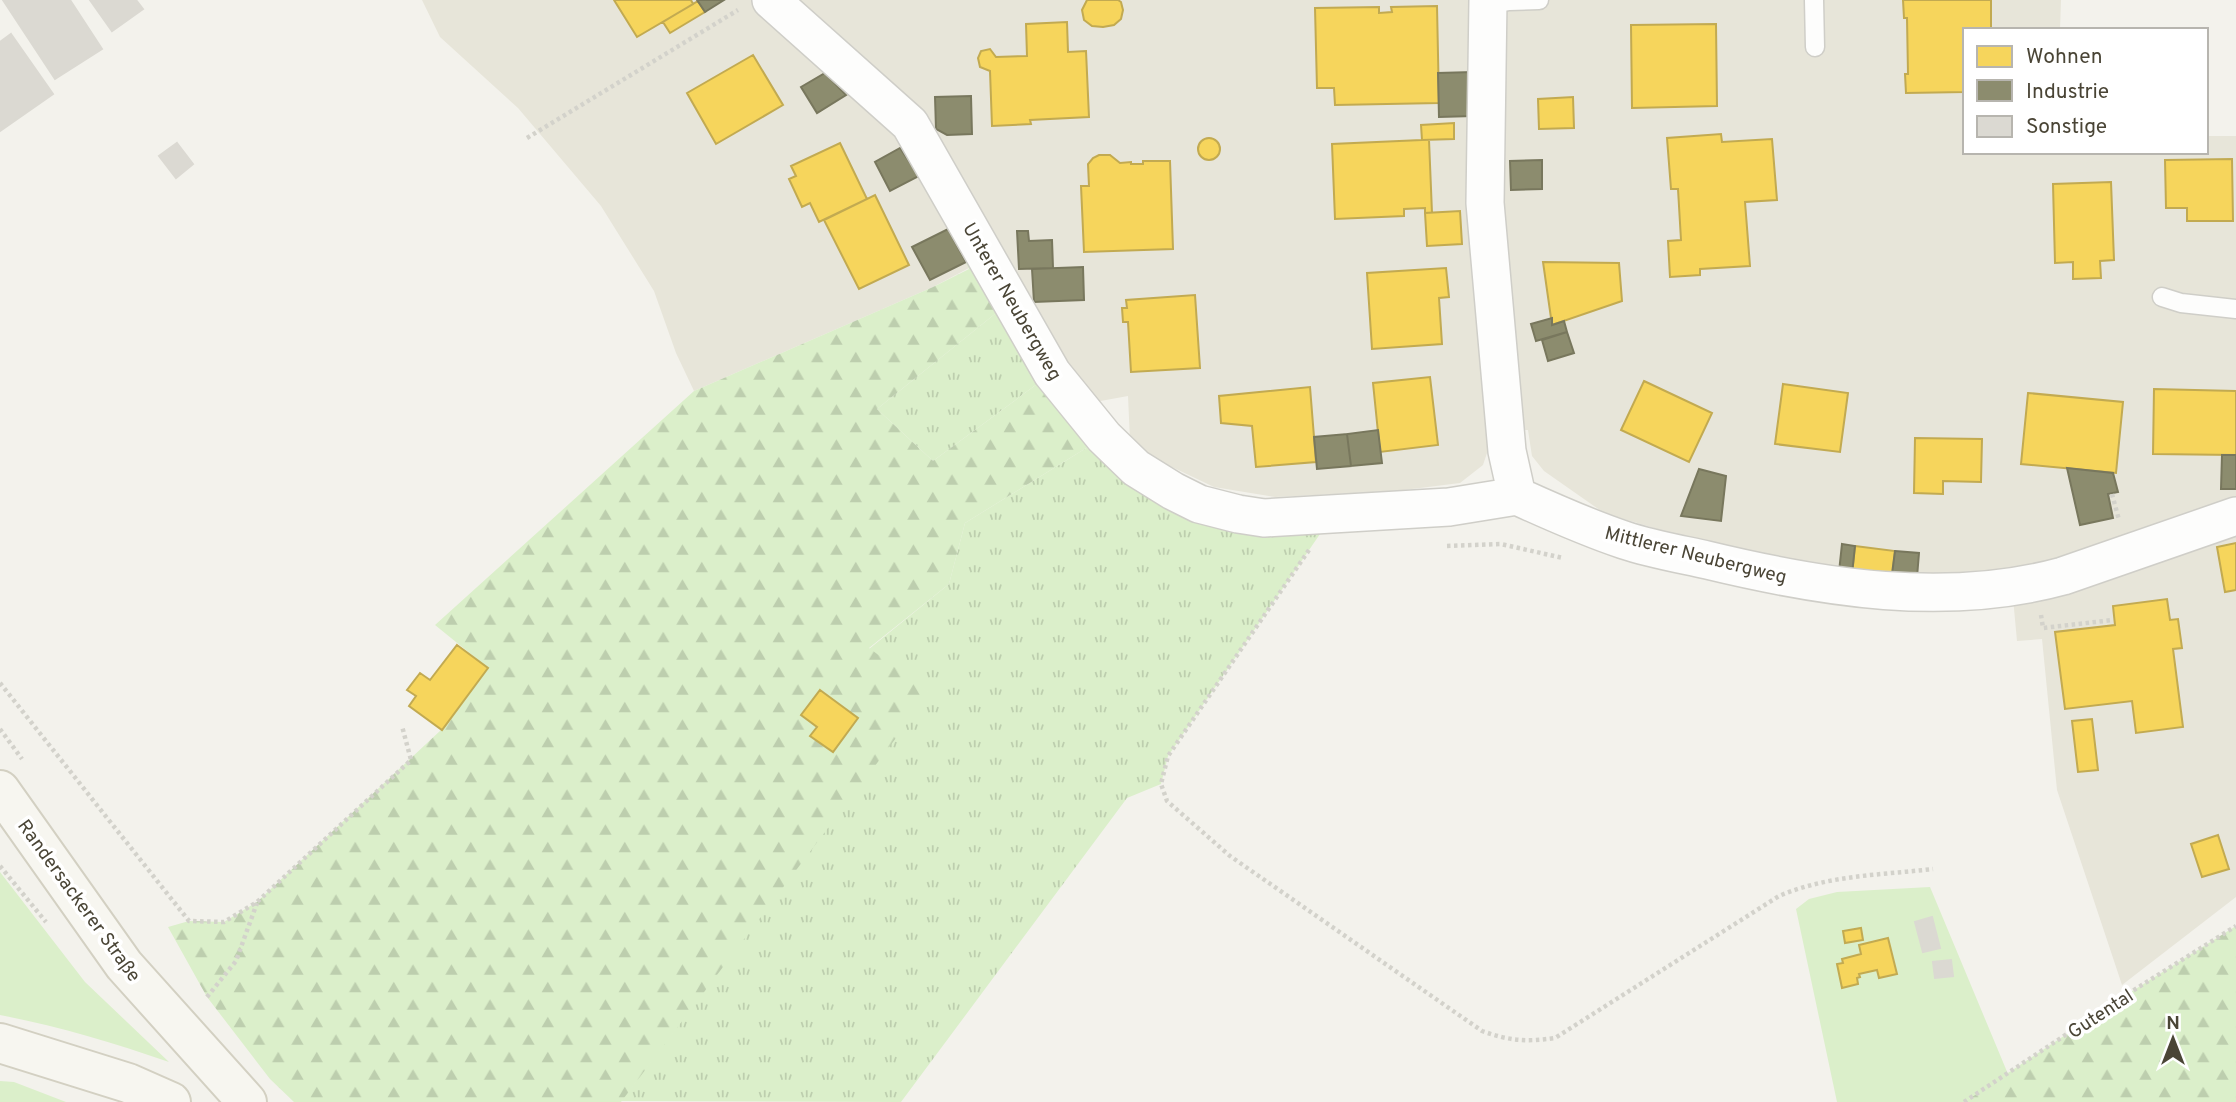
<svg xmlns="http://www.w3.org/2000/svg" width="2236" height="1102" viewBox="0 0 2236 1102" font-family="Overpass,sans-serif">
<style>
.residential{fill:#e7e5d9}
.grass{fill:url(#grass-tufts)}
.forest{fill:url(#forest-firs);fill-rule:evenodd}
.garden{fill:#dbefca}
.homes{fill:#f6d55c;stroke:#c2aa51;stroke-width:2}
.industry{fill:#8c8c6e;stroke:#78775d;stroke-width:2}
.building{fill:#dbd9d2;stroke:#dbd9d2;stroke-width:2}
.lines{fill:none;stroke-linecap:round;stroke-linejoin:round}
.lane-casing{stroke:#cfcec8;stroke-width:21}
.street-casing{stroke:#cfcec8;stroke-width:40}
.secondary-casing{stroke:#d3d0c2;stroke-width:42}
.path{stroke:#d3d2cb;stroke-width:4.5;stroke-dasharray:3.5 3.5;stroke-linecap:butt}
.lane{stroke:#fdfdfc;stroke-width:18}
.street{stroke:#fdfdfc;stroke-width:37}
.secondary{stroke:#f7f6f0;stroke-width:38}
.labels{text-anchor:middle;stroke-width:7;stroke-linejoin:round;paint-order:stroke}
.street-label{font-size:19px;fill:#4a4536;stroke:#fff}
</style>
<defs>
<pattern id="grass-tufts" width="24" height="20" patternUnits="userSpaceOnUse" patternTransform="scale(1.75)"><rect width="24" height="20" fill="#dbefca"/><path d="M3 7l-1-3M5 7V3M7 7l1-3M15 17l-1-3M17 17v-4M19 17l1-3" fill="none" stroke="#bdceae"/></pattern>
<pattern id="forest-firs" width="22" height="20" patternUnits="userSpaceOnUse" patternTransform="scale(1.75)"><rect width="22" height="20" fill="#dbefca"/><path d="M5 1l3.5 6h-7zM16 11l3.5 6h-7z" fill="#bdceae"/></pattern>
</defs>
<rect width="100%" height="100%" fill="#f3f2ec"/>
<!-- residential -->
<path class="residential" d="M422,0h1639l-1,30h-95v122h241v-16h30v761l-114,88 -65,-195 -15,-151 -25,2 -4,-43 -97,-17 -155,-21 -157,-47 -60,-42 -12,-15 -4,-26h-40l2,14 -7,21 -23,18 -64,8 -121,6 -61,-10 -61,-29 -23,-18 -2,-44 -33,6 -140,-161 14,27 -36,19 -239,104 -18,-38 -22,-62 -53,-85 -83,-98 -78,-71z"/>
<!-- grass -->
<path class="grass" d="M1011,301l41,72 -119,88 -56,-52z
M1104,437l69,54 147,23v20l-152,222 -7,28 -34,14 -226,304 -280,-1 308,-408 -60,-44 80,-65 16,-61z"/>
<!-- forest -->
<path class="forest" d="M972,232l39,69 -134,108 56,52 119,-88 52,64 -139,86 -16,61 -80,64 61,45 -309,409h-327l-24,-23 -63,-82 -39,-70 21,-6 35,1 33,-20 184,-172 47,-62 -53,-43 259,-234 239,-104 36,-18 -14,-28zM820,690l38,28 -25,34 -23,-16 7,-9 -16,-12z
M2236,926v176h-272l162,-107z"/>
<!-- garden -->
<path class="garden" d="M0,872l85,110 84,80c-55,-19 -111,-36 -169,-47z
M1930,887l78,187 -44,28h-127l-41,-193 13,-10 28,-7z
M0,1081l14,1 52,20h-66z"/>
<!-- homes -->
<path class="homes" d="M614,0h77l2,4 -56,33z
M1087,0h31l3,2 2,8 -2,9 -7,6 -11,2 -11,-1 -8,-6 -2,-10z
M1903,0h88v30h-26v62l-59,1 -1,-19h3l-1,-56h-3z
M698,1l7,11 -35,21 -7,-11z
M1437,6l2,97 -104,2 -1,-17h-17l-2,-80 64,-1v6l13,-1 -1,-5z
M1067,22l1,30 18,-1 3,66 -59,3 1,4 -39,2 -2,-55 -10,-4 -2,-9 3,-7 9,-2 6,8 31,-1 -1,-32z
M1716,24l1,82 -85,2 -1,-83z
M753,55l30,50 -67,39 -29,-51z
M1573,97l1,31 -35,1 -1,-30z
M1454,123v16l-32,1 -1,-15z
M1721,134l1,8 50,-3 5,61 -32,2 5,64 -50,3v6l-30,2 -2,-36 13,-1 -3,-51h-7l-4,-51z
M1198 149a11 11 0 1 1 22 0a11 11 0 1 1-22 0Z
M1422,140h7l3,73h-7v-5l-21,1v7l-69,3 -3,-75z
M840,143l27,56 -48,23 -9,-19 -8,4 -13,-28 7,-3 -5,-10z
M1099,155h11l10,8 11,-1v2h12v-3h27l3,88 -89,3 -3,-66h8l-1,-22 5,-6z
M2232,159l1,62h-46v-13h-21l-1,-48z
M2111,182l3,78 -14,1 1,17 -28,1v-17l-18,1 -2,-79z
M875,195l34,70 -50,24 -35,-69z
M1460,211l2,33 -35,2 -2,-33z
M1543,262l76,1 3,38 -70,24z
M1446,268l3,29 -10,1 3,46 -70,5 -5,-76z
M1195,295l5,73 -69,4 -3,-50h-5l-1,-14h5l-1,-8z
M1430,377l8,68 -58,7 -7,-69z
M1644,381l68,32 -23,49 -68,-32z
M1783,384l65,9 -8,59 -65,-8z
M1310,387l6,75 -60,5 -4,-41 -31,-3 -2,-27z
M2154,389l82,2v64l-83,-1z
M2028,393l95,9 -7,71 -95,-9z
M1915,438l67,1 -1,43 -38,-1v13l-29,-1z
M2236,543v47l-11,2 -8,-45z
M1855,546l40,5 -3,27 -40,-4z
M2167,599l3,21 8,-1 4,29 -9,1 10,78 -47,6 -4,-32 -67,8 -10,-77 60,-7 -2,-19z
M457,645l31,23 -46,62 -33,-24 7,-10 -9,-6 13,-17 10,7z
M820,690l38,28 -25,34 -23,-16 7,-9 -16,-12z
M2092,719l6,51 -20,2 -6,-51z
M2218,835l11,34 -27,8 -11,-33z
M1861,928l2,12 -18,3 -2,-12z
M1888,938l9,36 -18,4 -2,-8 -18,4 1,3 -3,1 1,6 -16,4 -5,-24 6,-1 -1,-4 19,-5 -2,-9z"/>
<!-- industry -->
<path class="industry" d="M697,0h27l-19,12z
M1473,72v44l-34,1 -1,-44z
M825,73l21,22 -29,18 -16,-26z
M971,96l1,38 -25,1 -11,-6 -1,-32z
M900,148l19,28 -29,15 -15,-29z
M1542,160v29l-31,1 -1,-29z
M948,229l18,33 -36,18 -18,-33z
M1017,231h11l1,10 23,-1 1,28 -34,1z
M1083,267l1,33 -50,2 -2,-33z
M1552,318v7l12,-4 3,11 -31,9 -5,-17z
M1567,332l7,21 -26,8 -6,-21z
M1378,430l4,33 -31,3 -4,-32z
M1347,434l4,32 -34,3 -3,-32z
M2222,455h14v34h-15z
M2067,468l46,5 5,19 -10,2 5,24 -33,7z
M1699,469l27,7 -5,45 -40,-5z
M1842,544l13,2 -3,28 -13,-2z
M1895,551l24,2 -2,24 -25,-3z"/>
<!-- building -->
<path class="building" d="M3,0h67l32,49 -47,30z
M90,0h46l7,9 -31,22z
M11,34l42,60 -53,37v-89z
M177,143l16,21 -17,14 -17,-22z
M1932,917l8,31 -17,4 -8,-30z
M1951,960l2,16 -18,2 -2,-16z"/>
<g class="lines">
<!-- lane casing -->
<g class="lane-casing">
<path id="lane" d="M1814,0l1,47
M1488,5l21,-4 30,-1
M2162,297l19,6 55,6"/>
</g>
<!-- street casing -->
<g class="street-casing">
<path id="street" d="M771,0l139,124 142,249 52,64 32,31 37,23 26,13 39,10 26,4 185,-11 68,-11
M1488,0l-3,203 22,248 10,45
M1517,496c35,16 71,32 107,44 27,9 56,14 83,20 116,28 239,48 356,16l173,-60"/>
</g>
<!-- secondary casing -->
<g class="secondary-casing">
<path id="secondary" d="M0,790l124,175 123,137
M0,1043l128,40 43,19"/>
</g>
<!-- path -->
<path class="path" d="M527,138l211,-128
M2112,494l7,26
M1447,546l54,-2 62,14
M1309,550l-141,206 -7,28 6,17 63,55 252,175c28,10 44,11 73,7l224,-142c49,-21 102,-21 154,-27
M2041,615l2,13 70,-8
M0,683l189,238 35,1 33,-20 154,-142 -9,-34
M0,729l22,30
M0,866l46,56
M207,997l29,-36 21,-58
M1964,1102l162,-107 110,-69"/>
<!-- lane -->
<use href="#lane" class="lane"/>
<!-- street -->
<use href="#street" class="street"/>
<!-- secondary -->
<use href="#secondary" class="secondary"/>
</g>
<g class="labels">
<!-- street labels -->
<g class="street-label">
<text transform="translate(1013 301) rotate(60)" y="7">Unterer Neubergweg</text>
<text transform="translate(1696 554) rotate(14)" y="7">Mittlerer Neubergweg</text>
<text transform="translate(80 900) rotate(54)" y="7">Randersackerer Straße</text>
<text transform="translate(2100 1013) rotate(-33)" y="7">Gutental</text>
</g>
</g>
<!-- legend -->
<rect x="1963" y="28" width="245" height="126" fill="#ffffff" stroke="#b7b5af" stroke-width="2"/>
<rect x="1977" y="46" width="35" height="21" fill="#f6d55c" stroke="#b7b5af" stroke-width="2"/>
<text x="2026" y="63" font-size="21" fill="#4a4536">Wohnen</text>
<rect x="1977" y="80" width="35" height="21" fill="#8c8c6e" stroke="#b7b5af" stroke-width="2"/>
<text x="2026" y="98" font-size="21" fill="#4a4536">Industrie</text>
<rect x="1977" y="116" width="35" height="21" fill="#dbd9d2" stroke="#b7b5af" stroke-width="2"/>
<text x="2026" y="133" font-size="21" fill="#4a4536">Sonstige</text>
<!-- north arrow -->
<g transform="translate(2173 1039)" stroke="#ffffff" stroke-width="5" paint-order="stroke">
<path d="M0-5L12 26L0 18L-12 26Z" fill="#4a4536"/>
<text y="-10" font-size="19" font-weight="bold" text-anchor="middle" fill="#4a4536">N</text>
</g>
</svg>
